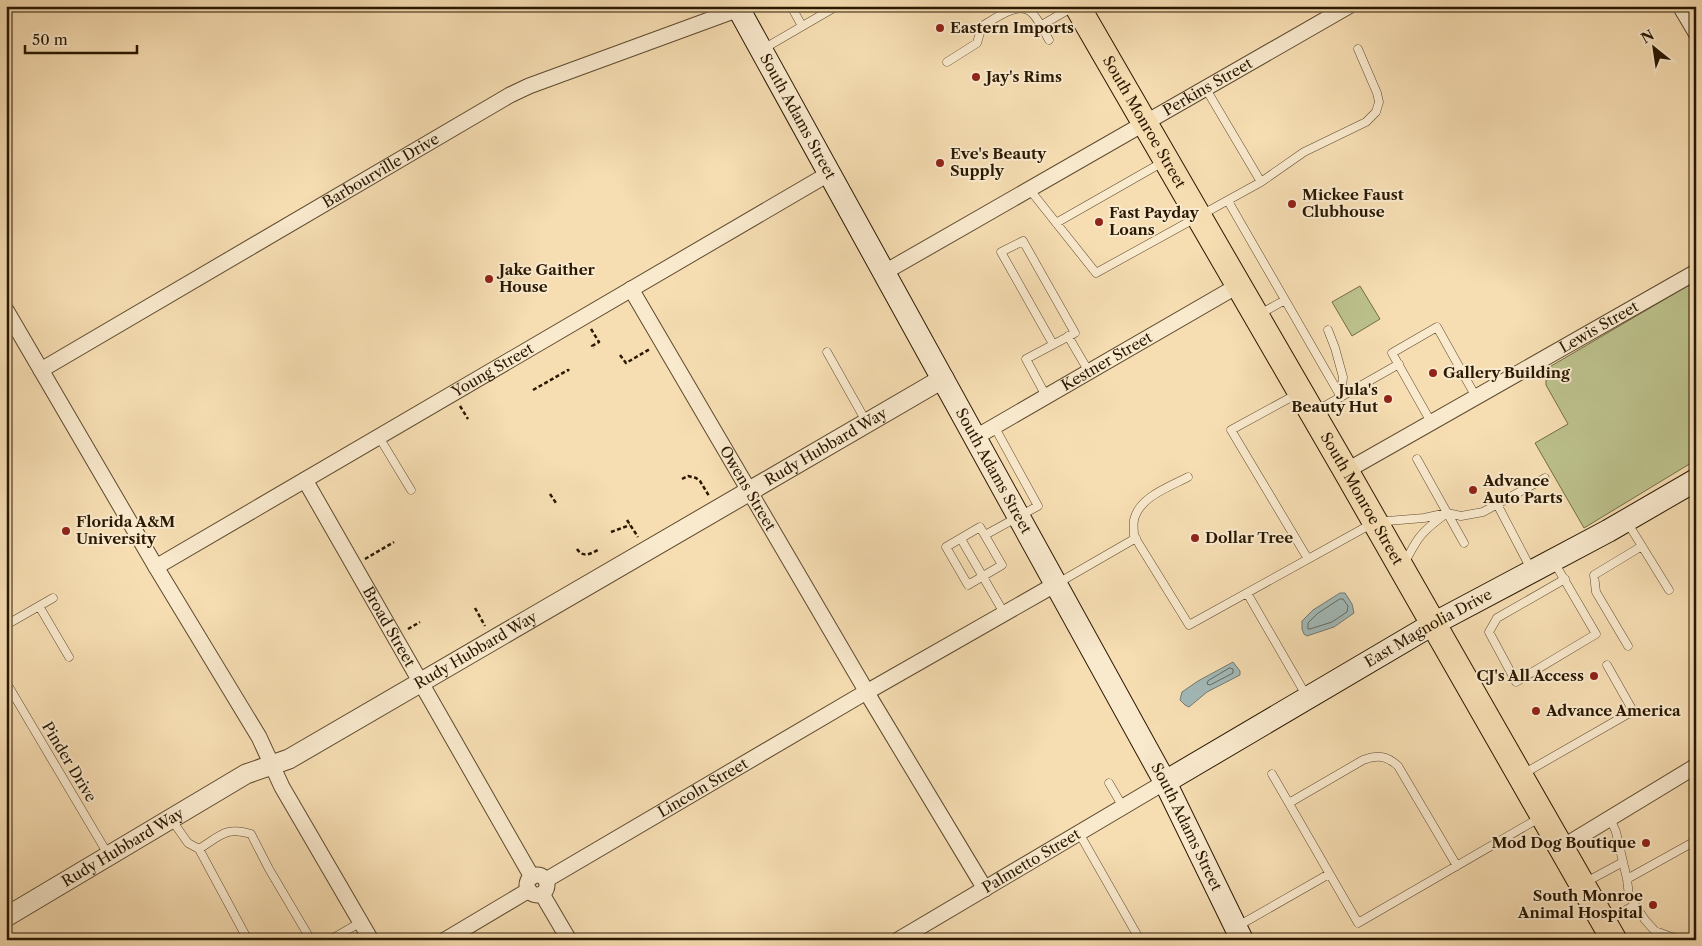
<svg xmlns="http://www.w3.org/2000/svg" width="1702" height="946" viewBox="0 0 1702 946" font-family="'Libre Caslon Text',serif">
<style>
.green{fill:#bcc18c;stroke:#736c46}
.water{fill:#a2b9b8;stroke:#72796f}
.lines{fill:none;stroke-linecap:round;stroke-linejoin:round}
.shore{stroke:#66685c;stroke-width:1}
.service-casing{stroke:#5d492d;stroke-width:9}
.minor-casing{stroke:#5d492d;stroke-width:17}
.tertiary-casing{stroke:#5d492d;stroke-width:21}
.secondary-casing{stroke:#2a1801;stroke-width:24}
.primary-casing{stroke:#2a1801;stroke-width:27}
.path{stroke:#2a1801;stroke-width:2.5;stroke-dasharray:4 2.5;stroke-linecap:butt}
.service{stroke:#f9e9cd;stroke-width:8}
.minor{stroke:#f9e9cd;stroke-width:15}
.tertiary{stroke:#f9e9cd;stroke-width:19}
.secondary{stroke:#f9e9cd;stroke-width:22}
.primary{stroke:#f6ddb2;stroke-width:25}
.poi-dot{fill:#8f2418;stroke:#f9e9cd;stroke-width:2}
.labels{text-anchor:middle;stroke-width:4;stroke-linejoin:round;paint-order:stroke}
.poi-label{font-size:15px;font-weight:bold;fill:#2a1801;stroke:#f9e9cd;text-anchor:start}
.street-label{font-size:15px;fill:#2a1801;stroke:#f9e9cd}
</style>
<rect width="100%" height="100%" fill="#f6ddb2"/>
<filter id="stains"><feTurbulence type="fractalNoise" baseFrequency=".004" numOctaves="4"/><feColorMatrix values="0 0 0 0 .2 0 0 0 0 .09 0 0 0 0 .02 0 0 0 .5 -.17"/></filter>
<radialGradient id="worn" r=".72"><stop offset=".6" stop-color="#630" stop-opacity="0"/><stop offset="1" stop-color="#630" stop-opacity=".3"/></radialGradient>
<!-- green -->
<path class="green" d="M1696,281v179l-112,68 -49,-85 33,-19 -22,-39v-16z
M1360,286l20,33 -28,17 -20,-34z"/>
<!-- water -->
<path class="water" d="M1340,593h5l7,11 2,9 -20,14 -27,9 -3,-2 -2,-5v-8l11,-11z
M1233,662l7,9v4l-33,17 -18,15 -4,-2 -5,-5 2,-8 16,-11z"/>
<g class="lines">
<!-- shore -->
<path class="shore" d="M1340,599h3l5,7 -1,6 -15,10 -22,7h-2v-6l9,-9z
M1230,668l3,1v4l-23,12 -3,-1 1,-3z"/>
<!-- service casing -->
<g class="service-casing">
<path id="service" d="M791,6l11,20
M6,8l4,-2
M1040,26l33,-19
M763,49l74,-43
M947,62l30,-19 5,-17c13,-7 36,-26 50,-13 7,7 12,18 17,27
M1206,89l55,93
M1030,190l66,83 165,-91 43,-30 62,-30 10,-10 3,-10 -2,-9 -19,-44
M1228,201l113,196
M1056,223l107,-61
M1258,315l27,-15
M1328,330l7,18 8,29 -2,20
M1068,336l21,36
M827,352l40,71
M1297,394l-66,36 77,129
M1046,396l-20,-37 49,-26 -52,-92 -22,11 52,92
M1316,411l83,-47
M1431,422l-39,-69 45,-26 39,70
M379,437l32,53
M1417,459l47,84
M1188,477c-19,10 -49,20 -54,43 -1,5 0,11 0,16l55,89 186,-103 49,-4 23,-5 14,3 22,-4 62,-34
M1497,504l34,65
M1627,522l42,68
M980,527l22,38 -34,20 -22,-38z
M985,535l53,-29 -44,-80
M961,539l43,74
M1554,562l42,72 -80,48 -27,-50 8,-14 68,-39
M1404,564c13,-25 16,-31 39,-48
M1058,583l78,-45
M1247,593l59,102
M39,606l30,51
M6,625l47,-27
M1628,646l-32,-54 -2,-17 48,-29
M6,682l103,174
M1272,774l86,149 183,-106
M1523,774l110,-63 -26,-46
M1109,783l14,24
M1289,803l74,-43c14,-5 23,-5 35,6l59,100
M1610,818l6,14 11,47 2,17 16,24 10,11 25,9
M171,819l17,24 11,6 49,91
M1079,833l61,107
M199,849c21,-13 27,-23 52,-15l18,35 42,71
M1627,879l63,-35
M1586,882l37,-20
M1606,921l29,-16
M1238,926l91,-52
M330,940l31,-18"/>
</g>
<!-- minor casing -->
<g class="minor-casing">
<g id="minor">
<path d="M1680,6l16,27"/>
<path id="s1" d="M885,272l464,-266"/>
<path id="s2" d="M631,289l233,398"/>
<path d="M6,310l150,257 103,170 23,50 89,153"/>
<path id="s3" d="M41,370l469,-275 19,-9 210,-77"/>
<path id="s4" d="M976,437l263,-152"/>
<path id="s5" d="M1346,471l350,-199"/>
<path id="s6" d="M305,480l227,397"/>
<path id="s7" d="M156,567l674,-394"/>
<path d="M872,689l184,-105"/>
<path d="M870,698l115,191"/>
<path d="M1561,848l135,-82"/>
<circle cx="537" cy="885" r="10"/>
<path id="s8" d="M546,880l315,-185"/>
<path d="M542,894l27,46"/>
<path d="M445,940l84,-50"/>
<path id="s9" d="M898,940l267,-158"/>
</g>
</g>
<!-- tertiary casing -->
<g class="tertiary-casing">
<g id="tertiary">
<path id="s10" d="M6,917l240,-143 43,-15 655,-381"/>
</g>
</g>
<!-- secondary casing -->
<g class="secondary-casing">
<g id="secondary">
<path id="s11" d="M737,6l428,776 77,158"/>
<path id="s12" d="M1165,782l268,-158 175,-93 88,-51"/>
</g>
</g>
<!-- primary casing -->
<g class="primary-casing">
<g id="primary">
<path id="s13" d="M1077,6l269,465 268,469"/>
</g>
</g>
<!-- path -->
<path class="path" d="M591,329l8,13 -7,4 2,2
M620,355l6,8 24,-14
M533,390l35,-20 1,1
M460,406l8,13
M682,479l6,-3 8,2 4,3 9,15
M550,494l6,9
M627,520l11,17
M611,532l19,-7
M577,549c6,9 13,5 21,1
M365,559l29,-17
M475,608l10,18
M408,629l12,-7"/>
<!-- service -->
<use href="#service" class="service"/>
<!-- minor -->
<use href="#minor" class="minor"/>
<!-- tertiary -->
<use href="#tertiary" class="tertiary"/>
<!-- secondary -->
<use href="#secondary" class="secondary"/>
<!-- primary -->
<use href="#primary" class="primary"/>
</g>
<!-- markers -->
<g class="poi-dot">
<circle cx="940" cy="28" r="5"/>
<circle cx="976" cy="77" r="5"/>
<circle cx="940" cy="163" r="5"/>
<circle cx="1292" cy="204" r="5"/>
<circle cx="1099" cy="222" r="5"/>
<circle cx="489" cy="279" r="5"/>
<circle cx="1433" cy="373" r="5"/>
<circle cx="1388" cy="399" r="5"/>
<circle cx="1473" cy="490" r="5"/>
<circle cx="66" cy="531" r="5"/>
<circle cx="1195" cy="538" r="5"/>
<circle cx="1594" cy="676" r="5"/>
<circle cx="1536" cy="711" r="5"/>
<circle cx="1646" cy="843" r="5"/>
<circle cx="1653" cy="905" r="5"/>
</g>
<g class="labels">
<!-- poi labels -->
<g class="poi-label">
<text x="950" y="33">Eastern Imports</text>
<text x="986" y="82">Jay's Rims</text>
<text x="950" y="159">Eve's Beauty<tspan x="950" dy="17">Supply</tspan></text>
<text x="1302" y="200">Mickee Faust<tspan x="1302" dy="17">Clubhouse</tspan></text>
<text x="1109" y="218">Fast Payday<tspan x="1109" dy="17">Loans</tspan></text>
<text x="499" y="275">Jake Gaither<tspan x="499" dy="17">House</tspan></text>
<text x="1443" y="378">Gallery Building</text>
<text x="1378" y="395" text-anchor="end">Jula's<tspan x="1378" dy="17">Beauty Hut</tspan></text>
<text x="1483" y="486">Advance<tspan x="1483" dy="17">Auto Parts</tspan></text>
<text x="76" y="527">Florida A&amp;M<tspan x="76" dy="17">University</tspan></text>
<text x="1205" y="543">Dollar Tree</text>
<text x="1584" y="681" text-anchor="end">CJ's All Access</text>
<text x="1546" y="716">Advance America</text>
<text x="1636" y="848" text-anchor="end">Mod Dog Boutique</text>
<text x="1643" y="901" text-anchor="end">South Monroe<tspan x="1643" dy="17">Animal Hospital</tspan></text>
</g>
<!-- street labels -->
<g class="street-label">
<text dy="5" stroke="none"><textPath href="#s1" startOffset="372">Perkins Street</textPath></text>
<text dy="5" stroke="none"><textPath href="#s11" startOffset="126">South Adams Street</textPath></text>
<text dy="5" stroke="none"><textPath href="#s13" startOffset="134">South Monroe Street</textPath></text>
<text dy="5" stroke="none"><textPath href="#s3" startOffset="394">Barbourville Drive</textPath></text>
<text dy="5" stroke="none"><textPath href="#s5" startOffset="291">Lewis Street</textPath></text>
<text dy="5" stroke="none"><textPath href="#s4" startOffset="151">Kestner Street</textPath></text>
<text dy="5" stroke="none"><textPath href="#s7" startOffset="390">Young Street</textPath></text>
<text dy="5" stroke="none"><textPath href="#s10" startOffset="946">Rudy Hubbard Way</textPath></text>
<text dy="5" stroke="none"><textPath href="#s11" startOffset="531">South Adams Street</textPath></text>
<text dy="5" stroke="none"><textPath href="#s2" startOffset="231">Owens Street</textPath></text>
<text dy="5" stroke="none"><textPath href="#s13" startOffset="569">South Monroe Street</textPath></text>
<text dy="5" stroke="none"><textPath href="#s6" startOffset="169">Broad Street</textPath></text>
<text dy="5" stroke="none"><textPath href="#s12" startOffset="305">East Magnolia Drive</textPath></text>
<text dy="5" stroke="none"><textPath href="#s10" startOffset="541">Rudy Hubbard Way</textPath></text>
<text transform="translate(69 762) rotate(59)" y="5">Pinder Drive</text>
<text dy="5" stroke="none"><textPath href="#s8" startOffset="182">Lincoln Street</textPath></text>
<text dy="5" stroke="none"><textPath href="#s11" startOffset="936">South Adams Street</textPath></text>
<text dy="5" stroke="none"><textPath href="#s10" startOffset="136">Rudy Hubbard Way</textPath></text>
<text dy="5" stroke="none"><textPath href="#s9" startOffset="155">Palmetto Street</textPath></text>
</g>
</g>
<!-- margin -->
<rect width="1702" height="946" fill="none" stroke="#f6ddb2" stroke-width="25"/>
<rect x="8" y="8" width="1687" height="931" fill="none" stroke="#2a1801" stroke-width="2.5"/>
<rect x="12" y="12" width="1677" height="921" fill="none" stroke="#2a1801"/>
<!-- north arrow -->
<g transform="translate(1654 48) rotate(330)" stroke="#f9e9cd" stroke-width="4" paint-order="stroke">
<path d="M0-4L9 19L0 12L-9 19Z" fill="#2a1801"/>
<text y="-8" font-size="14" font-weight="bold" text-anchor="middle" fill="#2a1801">N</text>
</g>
<!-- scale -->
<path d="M25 45v8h112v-8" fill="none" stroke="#2a1801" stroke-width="2.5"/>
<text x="32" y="45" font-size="15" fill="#2a1801" stroke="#f9e9cd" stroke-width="4" paint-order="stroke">50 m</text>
<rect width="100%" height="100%" filter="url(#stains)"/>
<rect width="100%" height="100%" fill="url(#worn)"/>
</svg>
